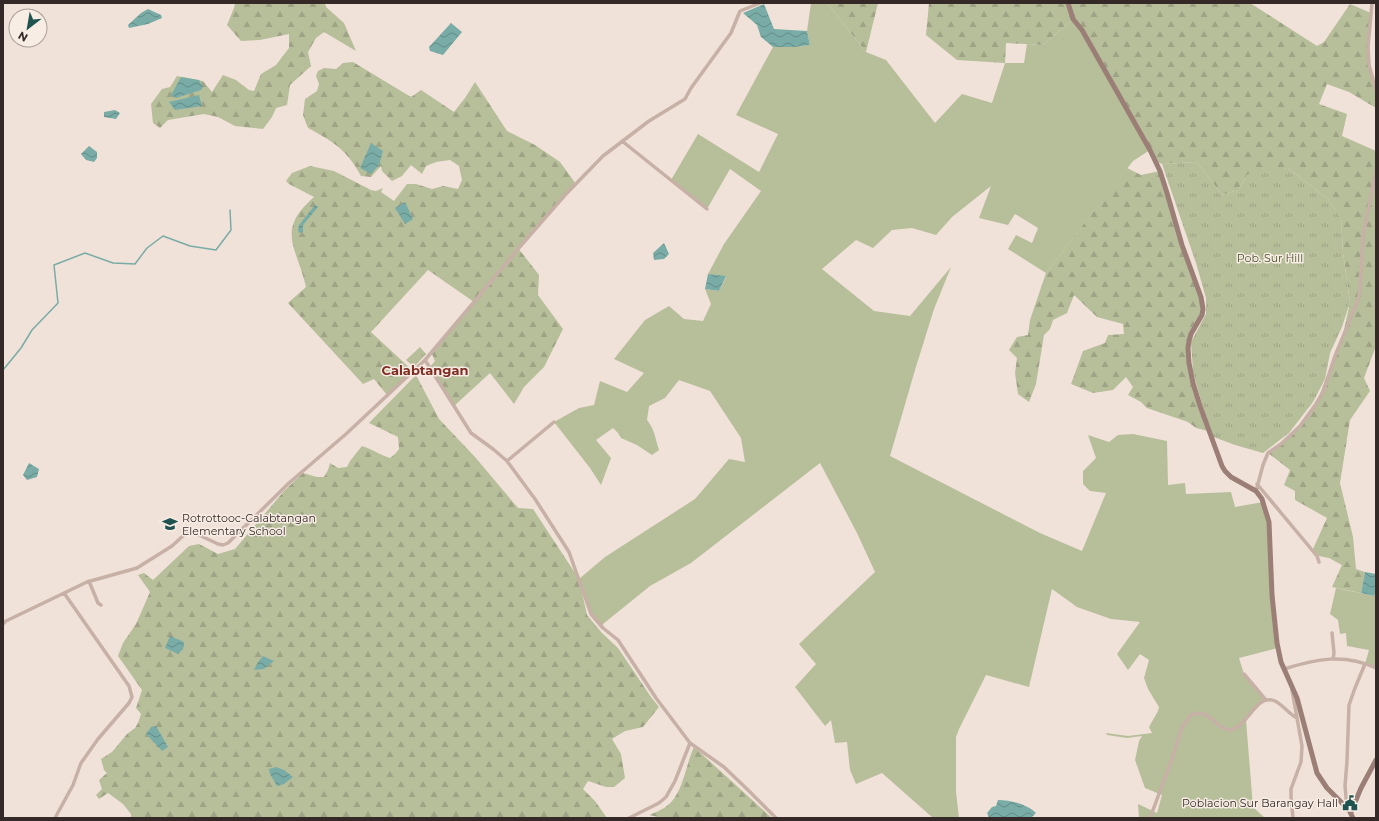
<svg xmlns="http://www.w3.org/2000/svg" width="1379" height="821" viewBox="0 0 1379 821" font-family="Montserrat,sans-serif">
<style>
.grass{fill:#b7be9a}
.forest{fill:url(#forest-firs)}
.park{fill:url(#park-tufts)}
.water{fill:url(#water-waves)}
.lines{fill:none;stroke-linecap:round;stroke-linejoin:round}
.stream{stroke:#79aca6;stroke-width:1.5}
.street{stroke:#c7b0a6;stroke-width:3.5}
.secondary{stroke:#9b7f77;stroke-width:5}
.labels{text-anchor:middle;stroke-width:3;stroke-linejoin:round;paint-order:stroke}
.park-label{font-size:11px;fill:#48512b;stroke:#f8ede5}
.poi-label{font-size:11px;fill:#342926;stroke:#f8ede5;text-anchor:start}
.quarter-label{font-size:13px;font-weight:bold;fill:#7f2c23;stroke:#f8ede5}
</style>
<defs>
<pattern id="forest-firs" width="22" height="20" patternUnits="userSpaceOnUse"><rect width="22" height="20" fill="#b7be9a"/><path d="M5 1l3.5 6h-7zM16 11l3.5 6h-7z" fill="#9ea385"/></pattern>
<pattern id="park-tufts" width="24" height="20" patternUnits="userSpaceOnUse"><rect width="24" height="20" fill="#b7be9a"/><path d="M3 7l-1-3M5 7V3M7 7l1-3M15 17l-1-3M17 17v-4M19 17l1-3" fill="none" stroke="#9ea385"/></pattern>
<pattern id="water-waves" width="16" height="10" patternUnits="userSpaceOnUse"><rect width="16" height="10" fill="#79aca6"/><path d="M0 5q4-4 8 0t8 0" fill="none" stroke="#648c87"/></pattern>
</defs>
<rect width="100%" height="100%" fill="#f0e2d9"/>
<!-- grass -->
<path class="grass" d="M811,3h16l39,49 20,8 49,63 27,-29 30,9 13,-40h19l3,-19 16,1 30,-26 77,131 -17,11 -87,112 -38,-24 8,-14 16,8 6,-15 -23,-14 -7,11 -29,-7 12,-32 -39,31 -16,18 -24,-7 -20,2 -19,18 -17,-8 -34,29 52,42 36,5 41,-49 -17,42 -19,61 -25,86 150,77 42,18 24,-58 -16,-2 -7,-7v-13l13,-13 -8,-23 21,7 9,-7 15,-1 34,7 1,44 17,-2 1,11 45,-2 4,15 28,-5 6,21 9,125 -39,10 5,16 21,25 -19,21 7,87 12,11h-126l-1,-14 19,9 5,-18 -17,-7 -10,-28 4,-19 3,-5 -15,2 -20,-3 -1,-2 22,3 24,-3 -3,-6 9,-16 1,-4 -11,-18 -4,-11 5,-18 -9,-6 -12,16 -11,-16 23,-32 -29,-3 -34,-12 -25,-18 -23,98 -43,-12 -27,54 -3,8v55l3,26h-26l-51,-45 -26,11 -6,-14 -3,-28 -12,1 -4,-23 -6,6 -30,-39 21,-23 -17,-20 76,-72 -18,-39 -37,-70 -129,100 -41,23 -47,38v4l-12,-14 -12,-35 26,-22 90,-58 34,-40 16,3 -4,-24 -31,-47 -31,-11 -14,18 -16,8 -2,14c8,10 8,18 12,30l-7,5 -15,-10 -16,-7 -3,-5 -5,-5 -17,12 15,18 -10,27 -11,-17 -36,-46 25,-14 15,-3 6,-24 27,11 17,-19 -30,-14 31,-39 24,-14 15,13 19,2 8,-17 -6,-15 14,2 7,-14 -18,-3 16,-30 37,-53 -31,-22 -23,40 -36,-29 27,-46 61,38 19,-38 -42,-19 37,-68h22l15,-2 -3,-14z
M1336,588l38,8 2,-5v77l-11,-4 4,-14 -22,-4 -1,-13 -6,1 -2,-14 -8,-6z"/>
<!-- forest -->
<path class="forest" d="M235,3h90l1,4 18,16 12,28 -32,-19 -8,6 -8,14 3,14 -21,19 -3,20 -11,3 -4,9 -9,12 -28,-3 -17,-9 -14,-3 -36,6 -8,8 -7,-5 -2,-19 11,-15 8,-2 7,-11 26,5 9,11 11,-17 13,5 13,10 5,1 7,-17 15,-9 13,-17v-14l-29,6 -19,1 -14,-16 7,-17z
M827,3h51l-12,49z
M929,3h321l67,43 7,-4 26,-38 21,9 -2,39 2,17 5,21v18l-27,-16 -22,-8 -8,20 28,10 -5,22 34,15v195l-12,32 6,13 -20,29 -10,63 13,54 3,32 9,3 -4,21 -29,-6 10,-22 -13,-7 -10,-2 -6,-7 14,-31 -32,-18v-9l-11,-6 6,-15 -22,-17 23,-17 25,-32 27,-69 7,-33 -7,-49 -2,-35 -13,-19 -40,-31 -41,7 -9,15 -16,5 -25,-33 -35,2 -7,-3 -82,-142 -30,26 -37,-2 -1,20 -48,-3 -31,-25z
M353,62l58,35 10,-7 33,22 11,-14 10,-16 32,49 28,14 25,17 16,22 -58,64 21,27 -1,20 25,34 -19,38 -20,20 -10,17 -24,-31 -36,33 -25,-38 6,-7 -3,-7 42,-52 -46,-32 -57,62 42,39 -26,24 -13,-16 -11,5 -75,-81 18,-16c-9,-40 -31,-56 8,-90l-25,-13 -3,-3 6,-8 18,-7 24,5 37,19 5,1 7,-3 -2,4 13,9 13,-17h9l16,5 11,-3 15,3 4,-9 -3,-14 -9,-6 -14,2 -10,4 -4,8 -11,-9 -9,11 -10,5 -10,-10 -1,-5 -10,11 -10,-1c-14,-26 -27,-34 -53,-48l-5,-13 2,-16 12,-8 2,-7 -3,-8 2,-5 6,-3 12,1 7,-6z
M1127,168l14,7 19,-4 43,139 -12,24 -2,29 19,68 -12,-3 -8,-6 -41,-14 -6,-6 -13,-7 5,-8 -7,-10 -13,13 -20,3 -22,-9 12,-33 22,-8 3,-8 16,-1 -1,-10 -26,-7 -23,-22 -7,18 -14,7 -3,9 -6,6 -8,49 -7,18 -11,-8 -3,-21 2,-15 -8,-8 8,-13 11,-2 2,-15 16,-47z
M416,375l23,44 36,38 43,51 15,1 46,70 8,36 15,18 16,15 33,49 8,10 -16,20 -18,4 -13,8 9,15 4,24 -11,9h-8l-18,-6 -5,8 12,12 12,17h-476v-4l-8,-10 -15,-11 -9,6 -3,-4 6,-6 -3,-9 8,-7 -3,-3 -3,-11 11,-7 15,-18 8,-6 3,-5 3,-9 -5,-6 6,-18 -24,-34 5,-13 13,-19 14,-32 -12,-17 6,-2 9,7 36,-34 10,-2 19,10 17,-5 49,-58 19,-18 14,4h7l4,-7 2,-7 8,5 9,-1 3,-6 12,-15c10,3 18,9 28,12l6,-5 3,-4 -1,-12 -29,-14z
M694,747l78,71h-109l-14,-3c5,-2 10,-4 15,-7 19,-11 21,-42 30,-61z"/>
<!-- park -->
<path class="park" d="M1197,162l25,33 16,-5 9,-15 11,-5 30,-2 40,31 13,19 2,35 7,49 -8,25 -12,26 -5,26 -12,23 -24,31 -26,20 -28,-8 -24,-9 -18,-64 -2,-30 15,-28v-16l-10,-35 -34,-99z
M420,347l6,7 -12,13 -8,-7z"/>
<!-- water -->
<path class="water" d="M764,4l10,25 33,2 3,14 -15,2h-22l-12,-10 -4,-12 -14,-12z
M148,9l13,6 1,3 -14,6 -19,4 -1,-3 13,-12z
M451,23l11,9 -19,23 -13,-4 -1,-4z
M181,77l18,3 4,7 -2,3 -25,8 -5,-3z
M199,95l3,11 -27,4 -6,-8z
M115,110l5,3 -4,6 -12,-2v-5z
M371,143l12,8 -4,14 -8,9 -11,-6z
M89,146l8,6v6l-3,4 -8,-2 -5,-6z
M405,202l8,17 -8,5 -10,-16z
M315,205l3,2 -15,18v7l-4,1 -1,-3 1,-5z
M664,243l5,11 -5,5 -10,1 -1,-7z
M708,274l18,2 -7,15 -14,-2z
M29,463l10,6 -2,8 -10,3 -4,-5z
M1365,572l11,2v17l-2,5 -13,-3z
M170,636l14,6 -1,7 -5,5 -13,-6z
M263,656l11,5 -10,8 -10,1 4,-8z
M156,726l12,21 -6,4 -16,-17 5,-7z
M276,767l8,3 9,7 -9,7 -7,2 -7,-12 -1,-5z
M998,800c12,0 29,4 38,13l-4,4 -43,1 -2,-5 5,-6 4,-1z"/>
<g class="lines">
<!-- stream -->
<path class="stream" d="M3,370l18,-22 11,-18 26,-27 -4,-38 31,-12 28,10 22,1 12,-16 16,-12 27,10 26,4 15,-20 -1,-20"/>
<!-- street -->
<path class="street" d="M1372,3l-4,44 1,18 7,25
M622,141l85,68
M425,360l46,73 22,16 14,12 28,38 34,53 22,62 12,14 15,12 38,58 34,45 34,24 25,24 27,27
M507,461l47,-39
M1257,484l60,72 2,6
M1256,491l7,-26 5,-12 13,-9 19,-18 16,-22 7,-12 12,-36 23,-56 2,-10 3,-53 13,-67
M89,581l9,22 3,2
M3,624l3,-3 81,-39 50,-14 35,-22 13,-12 5,-2 7,2 21,10 5,1 5,-2 61,-60 57,-49 79,-74 49,-58 43,-52 49,-56 37,-38 46,-35 36,-22 6,-11 40,-55 9,-22 20,-8
M1332,633l2,20 -1,6
M1284,669c32,-10 60,-16 92,-1
M1244,674l21,25
M1292,690l10,56 -1,16 -10,27v8l2,21
M1347,807l-2,-21 2,-25 2,-56 6,-17 10,-24
M55,818l18,-33 8,-22 17,-24 31,-36 3,-6 -3,-11 -65,-93
M629,818l30,-15 7,-6 9,-16 15,-38
M1150,818l22,-59 10,-32 9,-12c19,-8 24,15 40,15 19,-6 25,-37 44,-29 8,4 14,13 22,17"/>
<!-- secondary -->
<path class="secondary" d="M1068,3l5,16 9,11 68,120 10,21 7,22 15,52 19,52 2,12 -1,6 -11,19 -2,7 -1,7 1,15 4,20 7,23 22,60 3,5 6,6 25,14 6,8 2,7 5,16 3,73 5,48 4,19 16,36 20,75 10,15 22,22 4,8
M1351,812l10,-24 15,-28"/>
</g>
<!-- icons -->
<defs>
<g id="school-bare" transform="scale(1.2)"><path d="M0-5L7-2L0 1L-7-2ZM-4 1L0 2.5L4 1V4Q0 6-4 4Z" fill="#1e534f" stroke="#f8ede5" stroke-width="2.5" paint-order="stroke"/></g>
<g id="civic-bare" transform="scale(1.2)"><path d="M-.6-6.5H3V-4.5H.6V-3L4-1V1h2V6H-6V1h2V-1L-.6-3ZM-1.2 2.5V6h2.4V2.5Z" fill="#1e534f" stroke="#f8ede5" stroke-width="2.5" paint-order="stroke"/></g>
</defs>
<g fill-rule="evenodd">
<use href="#school-bare" x="170" y="524"/>
<use href="#civic-bare" x="1350" y="803"/>
</g>
<g class="labels">
<!-- park labels -->
<g class="park-label">
<text x="1270" y="262">Pob. Sur Hill</text>
</g>
<!-- poi labels -->
<g class="poi-label">
<text x="182" y="522">Rotrottooc-Calabtangan<tspan x="182" dy="13">Elementary School</tspan></text>
<text x="1338" y="807" text-anchor="end">Poblacion Sur Barangay Hall</text>
</g>
<!-- quarter labels -->
<g class="quarter-label">
<text x="425" y="375">Calabtangan</text>
</g>
</g>
<!-- border -->
<rect width="1379" height="821" fill="none" stroke="#342926" stroke-width="8"/>
<!-- north arrow -->
<g transform="translate(28 28) rotate(211)"><circle r="19" fill="#f8ede5" stroke="#aa9f99"/>
<path d="M0-3L7 15L0 10L-7 15Z" fill="#1e534f"/>
<text y="-6" font-size="11" font-weight="bold" text-anchor="middle" fill="#342926">N</text>
</g>
</svg>
